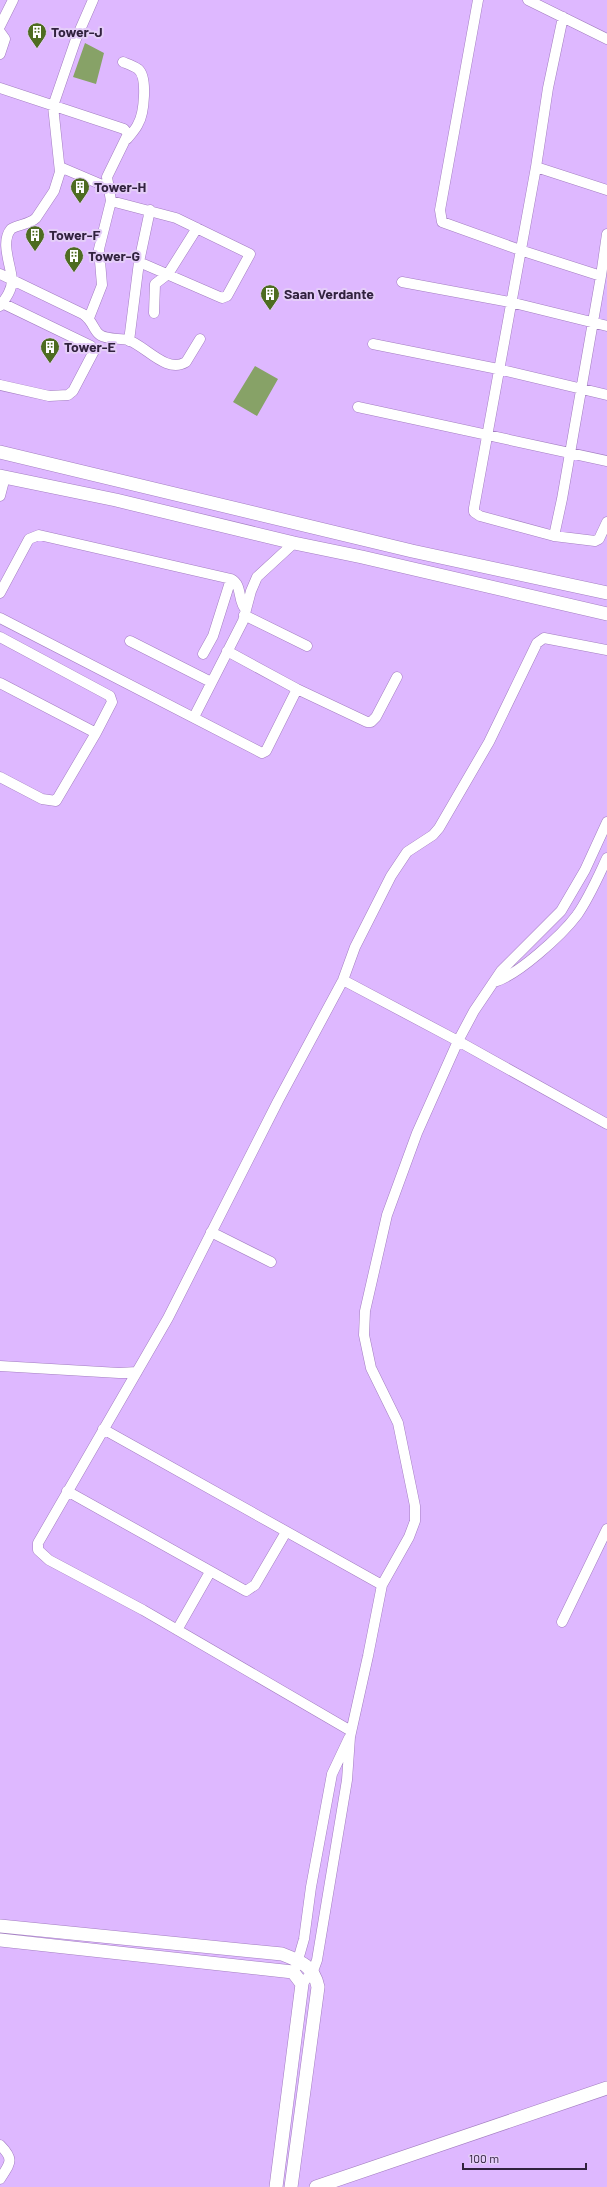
<svg xmlns="http://www.w3.org/2000/svg" width="607" height="2187" viewBox="0 0 607 2187" font-family="Barlow,sans-serif">
<style>
.water{fill:#87a267}
.lines{fill:none;stroke-linecap:round;stroke-linejoin:round}
.street-casing{stroke:#a37ec1;stroke-width:11}
.secondary-casing{stroke:#a37ec1;stroke-width:14}
.street{stroke:#fff;stroke-width:10}
.secondary{stroke:#fff;stroke-width:13}
.labels{text-anchor:middle;stroke-width:4;stroke-linejoin:round;paint-order:stroke}
.poi-label{font-size:14px;font-weight:bold;fill:#31223e;stroke:#e4cdf8;text-anchor:start}
</style>
<rect width="100%" height="100%" fill="#deb8ff"/>
<!-- water -->
<path class="water" d="M85,43l19,10 -8,31 -23,-7z
M255,366l23,13 -21,37 -24,-14z"/>
<g class="lines">
<!-- street casing -->
<g class="street-casing">
<path id="street" d="M478,0l-38,210 2,12 78,28 81,26 -39,223 -8,37
M528,0l79,39
M563,17l-15,71 -12,79 -62,341v4l6,4 74,20 41,5 4,-2 8,-17
M0,26l13,-26
M0,32l5,7 -5,15
M123,62c5,2 11,4 15,7 10,8 6,45 0,55 -2,5 -7,10 -11,15
M0,88l124,41 4,5 -21,43 4,24 -12,48 3,36 -13,33
M60,167l47,20
M536,167l71,23
M111,201l65,17 74,36 -23,42 -5,2 -83,-36 11,-52
M0,274l83,40c11,8 10,16 17,21 8,5 19,3 28,5 18,6 38,34 58,22l14,-23
M601,276l6,-42
M402,282l108,20 97,24
M0,306c6,-8 12,-16 12,-26 -1,-15 -12,-38 -1,-51 7,-5 18,-4 25,-11l18,-27 6,-19 -7,-66 23,-67 17,-39
M154,313l1,-29 13,-10 29,-46
M129,341l10,-79
M373,344l125,25 109,26
M0,385l49,11 19,-1 5,-4 21,-40 -3,-5 -89,-43
M358,407l249,54
M0,496l5,-19
M0,593l29,-54 10,-4 192,44c12,6 6,22 15,31
M244,615l63,31
M0,618l262,135 4,-2 31,-62
M0,637l110,59 2,6 -16,31
M130,641l81,41
M227,651l70,38 70,33h4l5,-5 21,-40
M203,654l10,-18 18,-57
M0,683l96,50 -40,68 -14,-2 -42,-22
M194,717l49,-96 8,-30 6,-14 37,-34
M343,980l115,61 149,83
M494,982c23,-6 68,-47 83,-67 12,-17 21,-38 30,-57
M211,1232l60,30
M0,1366l119,7 18,-1
M103,1429l279,156
M67,1491l179,100 9,-6 31,-53
M562,1622l45,-93
M177,1630l33,-58
M351,1731l-208,-121 -94,-50 -11,-10v-7l130,-225 110,-217 65,-121 12,-33 36,-71 16,-24 26,-17 6,-7 50,-86 48,-99 7,-5 63,12
M296,1967l8,-28 7,-52 21,-113 17,-36
M302,1984l11,-13 4,-11 30,-180 3,-43 18,-81 14,-71 27,-48 6,-16v-15l-17,-83 -27,-55 -7,-33 1,-24 22,-96 30,-82 41,-92 16,-30 27,-40 60,-60 24,-41 22,-48
M0,2145c15,15 10,18 0,34"/>
</g>
<!-- secondary casing -->
<g class="secondary-casing">
<path id="secondary" d="M0,452l412,99 195,42
M0,476l116,24 178,43 68,14 245,57
M0,1926l282,28c18,7 32,12 36,33l-27,200
M0,1940l293,32 9,12 -26,203
M316,2187l291,-99"/>
</g>
<!-- street -->
<use href="#street" class="street"/>
<!-- secondary -->
<use href="#secondary" class="secondary"/>
</g>
<!-- icons -->
<defs>
<g id="building-pin" transform="scale(1)"><path d="M0 17L-7.5 6A9.5 9.5 0 1 1 7.5 6Z" fill="#4e6c21" stroke="#e4cdf8"/><path d="M-4-6H4V6H1V3H-1V6H-4ZM-2.5-4.3h1.7v1.8h-1.7ZM.8-4.3h1.7v1.8H.8ZM-2.5-1h1.7V.8h-1.7ZM.8-1h1.7V.8H.8Z" fill="#fff"/></g>
</defs>
<g fill-rule="evenodd">
<use href="#building-pin" x="37" y="32"/>
<use href="#building-pin" x="80" y="187"/>
<use href="#building-pin" x="35" y="235"/>
<use href="#building-pin" x="74" y="256"/>
<use href="#building-pin" x="270" y="294"/>
<use href="#building-pin" x="50" y="347"/>
</g>
<g class="labels">
<!-- poi labels -->
<g class="poi-label">
<text x="51" y="37">Tower-J</text>
<text x="94" y="192">Tower-H</text>
<text x="49" y="240">Tower-F</text>
<text x="88" y="261">Tower-G</text>
<text x="284" y="299">Saan Verdante</text>
<text x="64" y="352">Tower-E</text>
</g>
</g>
<!-- scale -->
<path d="M463 2163v6h123v-6" fill="none" stroke="#31223e" stroke-width="2"/>
<text x="469" y="2163" font-size="12" fill="#31223e" stroke="#e4cdf8" stroke-width="3" paint-order="stroke">100 m</text>
</svg>
